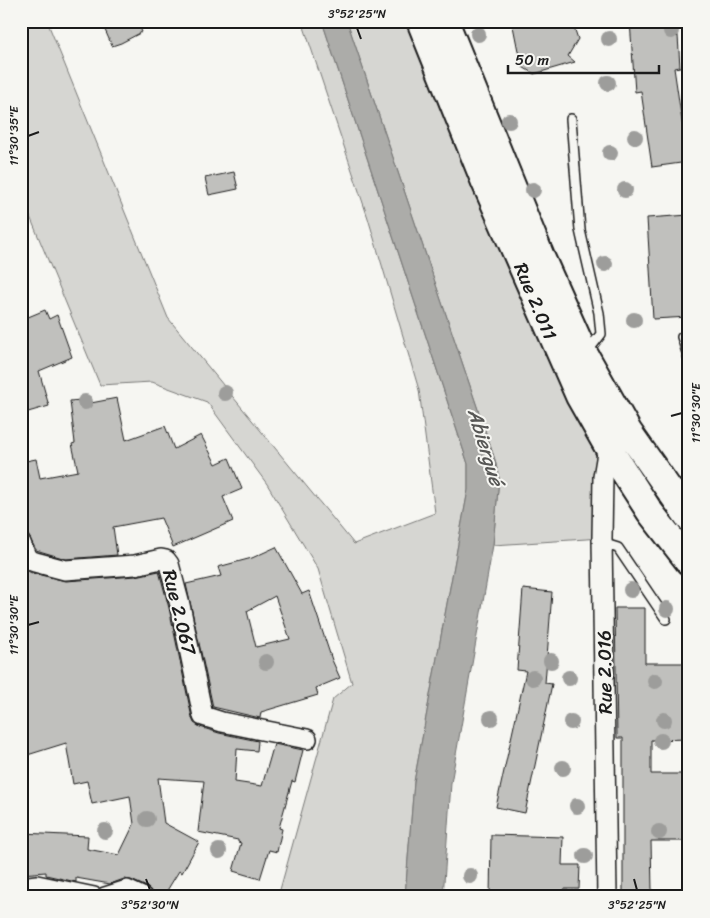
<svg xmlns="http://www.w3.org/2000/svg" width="710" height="918" viewBox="0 0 710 918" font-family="Sriracha,sans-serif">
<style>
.green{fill:#d6d6d2;stroke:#797977}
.water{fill:#acaca9;stroke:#727271}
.building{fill:#c0c0bd;stroke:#1c1c1c;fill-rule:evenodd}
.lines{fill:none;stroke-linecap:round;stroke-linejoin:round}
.lane-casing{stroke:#1c1c1c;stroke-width:12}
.street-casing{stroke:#1c1c1c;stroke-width:22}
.secondary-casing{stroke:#1c1c1c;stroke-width:30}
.lane{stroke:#f6f6f2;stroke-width:9}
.street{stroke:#f6f6f2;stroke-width:19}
.secondary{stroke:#f6f6f2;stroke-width:26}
.tree{fill:#9d9d9b}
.ticks{fill:none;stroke:#1c1c1c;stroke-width:2}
.labels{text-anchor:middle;stroke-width:4;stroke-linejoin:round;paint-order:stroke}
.street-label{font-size:19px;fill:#1c1c1c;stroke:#f6f6f2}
.water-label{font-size:20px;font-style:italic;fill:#565654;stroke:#f6f6f2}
.neatline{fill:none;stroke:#1c1c1c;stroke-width:2}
.ticks-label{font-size:12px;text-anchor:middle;fill:#1c1c1c}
</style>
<rect width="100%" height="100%" fill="#f6f6f2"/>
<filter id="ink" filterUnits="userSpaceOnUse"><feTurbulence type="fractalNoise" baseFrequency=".02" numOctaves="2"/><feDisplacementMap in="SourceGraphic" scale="10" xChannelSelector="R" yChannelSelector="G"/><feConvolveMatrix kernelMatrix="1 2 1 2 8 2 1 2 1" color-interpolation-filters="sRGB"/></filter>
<g filter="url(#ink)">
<!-- green -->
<path class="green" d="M21,21h26l121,297 186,226 81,-31 -16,-123 -51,-172 -66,-197h20l146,443v26l-54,292 -9,115h-127l55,-198 19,-16 -34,-114 -51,-85 -60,-82 -55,-20 -52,3 -79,-190z
M347,21h73l188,426 -6,91 -109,7 6,-67 -4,-18z"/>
<!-- water -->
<path class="water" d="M322,21h25l148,439 4,18 -6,67 -42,238 -8,114h-38l9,-115 54,-292v-26z"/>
<!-- building -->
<path class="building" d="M126,21h11l5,11 -21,11 -9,3 -7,-16z
M512,21h60l6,18 -10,17 7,6 -41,12 -13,-8z
M630,21h40l1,16 7,-1 2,31 -6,1 14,94 -36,5 -11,-76 -6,1z
M234,172l4,17 -29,6 -4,-17z
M689,215v102l-36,2 -6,-101z
M45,310l4,9 8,-4 15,42 -33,14 10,35 -28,8v-94z
M117,398l9,42 39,-14 9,23 27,-14 15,29 13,-6 13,31 -19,8 10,24 -60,26 -12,-29 -48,9 4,28 -51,4 -30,-9 -8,-15 -7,-3v-70l15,-3 4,19 38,-7 -6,-27 3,-1 -5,-42 21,-2v4z
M276,547l26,47 7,-3 23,69 8,18 -24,10 2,7 -57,17 -1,6 -47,-11 -27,-123 35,-8 -3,-9 34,-9zM275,596l15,43 -34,8 -9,-36z
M21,568l11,5 34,8 70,-5 23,-5 10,37 23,110 2,5 6,4 19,6 39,8 -1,10 -20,-2 -2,33 27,4 12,-42 29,6 -8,32 -3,-1 -13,47 3,1 -5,23 -8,-2 -9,29 -27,-8 8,-28 -3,-1v-2l-40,-8 6,-51 -46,-3 6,45 35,19 -17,31 -3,-2 -16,26h-10l-2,-6 -4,-4 -16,-7 -7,-1 -14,5 -34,-6v4l-30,-7v-3l-25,2v-41l67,3 -1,13 32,6 15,-31 -4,-28 -38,8 -5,-23 -14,3 -7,-41 -45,14z
M523,589l29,3 -7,91 7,1 -27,129 -29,-6 30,-136 -9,-1z
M615,608h30v55h44v76l-38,1v34h38v67h-38l1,50h-4v6h-25v-159h-6z
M491,835l72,2 -1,28h18l-1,24h-15v8h-74z"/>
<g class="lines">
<!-- lane casing -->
<g class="lane-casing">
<path id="lane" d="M571,119l9,111 19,83 2,21 -14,18
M682,337l7,22
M676,496l13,-18
M602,543l16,5 48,71"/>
</g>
<!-- street casing -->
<g class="street-casing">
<path id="street" d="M21,543l6,16 8,3 30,8 70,-5 26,-6 5,1 3,4 11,41 23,111 19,6 85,17
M21,887l16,-2 57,12
M105,897l22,-7 15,7
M607,897l-5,-359 1,-61 5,-30"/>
</g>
<!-- secondary casing -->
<g class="secondary-casing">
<path id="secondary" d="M420,21l64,159 95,216 29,51 42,65 39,50
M445,21l96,236 44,98 43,76 61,87"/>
</g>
<!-- lane -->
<use href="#lane" class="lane"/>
<!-- street -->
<use href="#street" class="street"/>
<!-- secondary -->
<use href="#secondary" class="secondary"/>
</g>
<!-- trees -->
<g class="tree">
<circle cx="671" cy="31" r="8"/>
<circle cx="478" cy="34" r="8"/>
<circle cx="609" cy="39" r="8"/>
<circle cx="608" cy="83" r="8"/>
<circle cx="509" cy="121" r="8"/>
<circle cx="635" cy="137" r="8"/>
<circle cx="610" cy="153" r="8"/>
<circle cx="533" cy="190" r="8"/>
<circle cx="625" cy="190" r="8"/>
<circle cx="605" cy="264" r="8"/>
<circle cx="634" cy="320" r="8"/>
<circle cx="225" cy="393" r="8"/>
<circle cx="85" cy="402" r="8"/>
<circle cx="631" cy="590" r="8"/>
<circle cx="667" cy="609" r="8"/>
<circle cx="551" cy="661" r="8"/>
<circle cx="266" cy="662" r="8"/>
<circle cx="533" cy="678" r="8"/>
<circle cx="569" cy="678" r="8"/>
<circle cx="655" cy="681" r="8"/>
<circle cx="491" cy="718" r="8"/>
<circle cx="664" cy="720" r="8"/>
<circle cx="571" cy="722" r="8"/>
<circle cx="661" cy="741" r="8"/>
<circle cx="563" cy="768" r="8"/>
<circle cx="577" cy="806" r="8"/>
<circle cx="147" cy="819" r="8"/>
<circle cx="105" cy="831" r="8"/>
<circle cx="659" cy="832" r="8"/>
<circle cx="219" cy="851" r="8"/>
<circle cx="585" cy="856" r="8"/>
<circle cx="470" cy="876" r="8"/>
</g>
</g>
<!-- ticks -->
<path class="ticks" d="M357,28l4,11M28,136l11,-4M671,416l11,-3M28,625l11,-3M146,879l4,11M634,879l3,11"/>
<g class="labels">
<!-- street labels -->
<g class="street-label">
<text transform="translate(536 301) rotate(67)" y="7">Rue 2.011</text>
<text transform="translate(180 612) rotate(76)" y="7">Rue 2.067</text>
<text transform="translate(604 672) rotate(-91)" y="7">Rue 2.016</text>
</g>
<!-- water labels -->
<g class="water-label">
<text transform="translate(486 447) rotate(73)" y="7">Abiergué</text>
</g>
</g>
<!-- margin -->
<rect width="710" height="918" fill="none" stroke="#f6f6f2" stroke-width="55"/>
<!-- scale -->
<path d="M508 65v8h151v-8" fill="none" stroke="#1c1c1c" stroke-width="2.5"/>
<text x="515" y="65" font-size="15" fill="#1c1c1c" stroke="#f6f6f2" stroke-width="4" paint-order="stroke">50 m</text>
<rect x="28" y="28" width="654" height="862" class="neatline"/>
<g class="ticks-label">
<text x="357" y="18">3°52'25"N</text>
<text transform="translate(14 136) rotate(-90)" y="4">11°30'35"E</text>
<text transform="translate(696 413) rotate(-90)" y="4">11°30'30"E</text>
<text transform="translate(14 625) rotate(-90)" y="4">11°30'30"E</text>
<text x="150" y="909">3°52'30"N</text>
<text x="637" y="909">3°52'25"N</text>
</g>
</svg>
